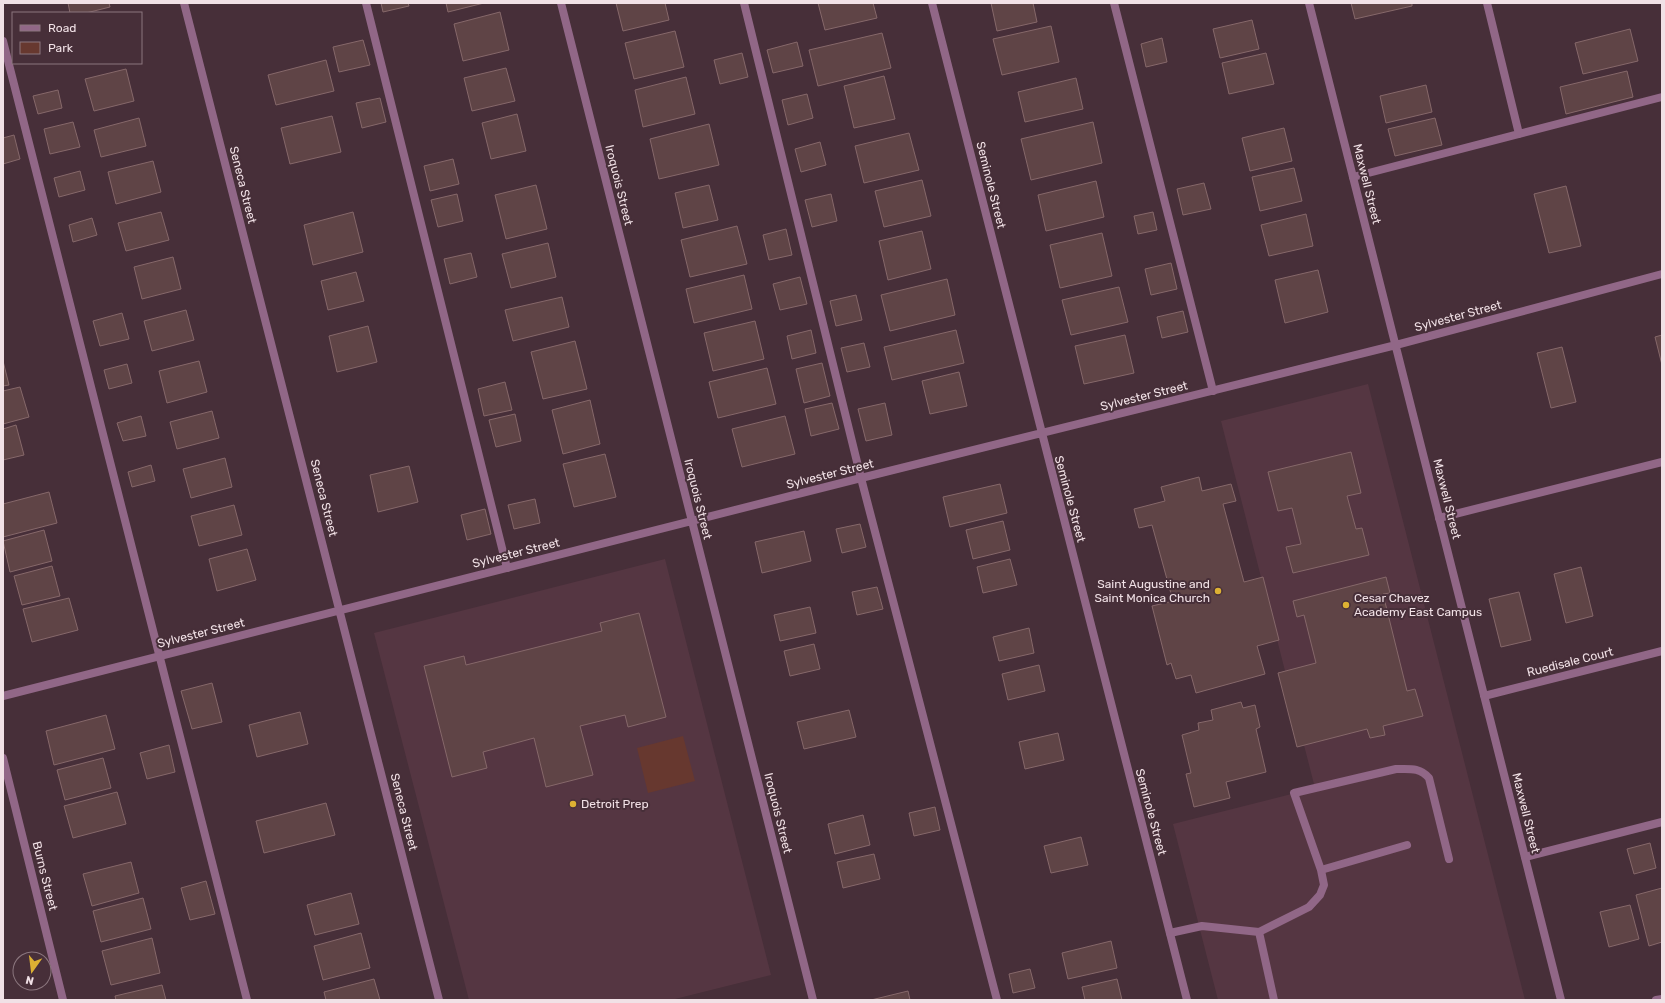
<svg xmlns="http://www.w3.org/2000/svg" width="1665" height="1003" viewBox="0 0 1665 1003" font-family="Rubik,sans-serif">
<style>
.built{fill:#553642}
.green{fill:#67382f}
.building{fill:#5f4446;stroke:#86686a}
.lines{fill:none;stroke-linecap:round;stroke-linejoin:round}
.lane{stroke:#916787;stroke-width:8}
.street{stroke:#916787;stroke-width:8}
.poi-dot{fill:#ddb133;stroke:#472f39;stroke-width:1.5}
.labels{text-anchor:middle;stroke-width:4;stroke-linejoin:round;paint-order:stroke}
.street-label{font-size:12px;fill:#f1e1e6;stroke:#472f39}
.poi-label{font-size:12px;fill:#f1e1e6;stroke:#472f39;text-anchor:start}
</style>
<rect width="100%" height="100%" fill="#472f39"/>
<!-- built -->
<path class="built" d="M1368,384l157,616h-307l-45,-176 142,-36 -94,-367z
M665,559l106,416 -100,25h-202l-95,-367z"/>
<!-- green -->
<path class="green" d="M683,736l12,45 -47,12 -11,-45z"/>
<!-- building -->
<path class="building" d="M68,3h41l1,4 -24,6h-16z
M381,3h27l1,3 -26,6z
M446,3h38l-36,9z
M616,3h49l4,17 -46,11z
M818,3h55l4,15 -52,12z
M991,3h42l4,19 -40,9z
M1351,3h61v3l-57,13z
M500,12l9,38 -46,11 -9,-37z
M1252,20l7,29 -39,9 -7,-29z
M1051,26l8,36 -57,13 -9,-36z
M1630,29l8,32 -55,13 -8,-31z
M675,31l9,36 -50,12 -9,-36z
M882,33l9,35 -73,18 -9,-36z
M1162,38l5,24 -21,5 -5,-23z
M363,40l7,25 -31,7 -6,-25z
M797,42l6,24 -30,7 -6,-23z
M742,53l6,24 -28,7 -6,-24z
M1266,53l8,31 -45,10 -7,-31z
M326,60l8,31 -58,14 -8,-30z
M506,68l9,33 -43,10 -8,-33z
M126,69l8,32 -40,10 -9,-32z
M1627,71l6,26 -67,17 -6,-27z
M884,76l11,43 -41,9 -10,-42z
M686,77l9,37 -52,13 -8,-37z
M1076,78l7,31 -58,13 -7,-30z
M1426,85l6,27 -46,11 -6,-27z
M58,90l4,18 -24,6 -5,-18z
M807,94l6,24 -25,7 -6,-25z
M380,98l6,24 -24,6 -6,-25z
M517,114l9,37 -35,8 -9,-36z
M332,116l9,36 -51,12 -9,-36z
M139,118l7,28 -45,11 -7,-27z
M1435,118l7,27 -47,11 -7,-27z
M73,122l7,25 -30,7 -6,-25z
M1093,122l9,41 -71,17 -10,-41z
M709,124l10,41 -60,14 -9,-40z
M1284,128l8,33 -42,10 -8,-33z
M909,133l10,37 -55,13 -9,-37z
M14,135l6,24 -17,5v-26z
M820,142l6,23 -25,7 -6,-23z
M453,159l6,25 -29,7 -6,-25z
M153,161l8,31 -45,12 -8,-32z
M1294,168l8,33 -42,10 -8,-34z
M80,171l5,19 -26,7 -5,-19z
M922,180l9,36 -47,11 -9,-36z
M1096,181l8,36 -58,14 -8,-36z
M1204,183l7,26 -28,6 -6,-26z
M536,185l11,44 -41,10 -11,-44z
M709,185l9,35 -35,8 -8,-35z
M1566,186l15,60 -32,7 -15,-59z
M457,194l6,27 -25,6 -7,-27z
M831,194l6,27 -25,6 -7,-27z
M161,212l8,28 -43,11 -8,-28z
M353,212l10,40 -50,13 -9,-40z
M1153,212l4,18 -19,4 -4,-18z
M1306,214l7,32 -44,10 -8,-31z
M92,218l5,17 -24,7 -4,-17z
M737,226l10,38 -57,13 -9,-37z
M786,229l6,26 -23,5 -6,-25z
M922,231l9,38 -43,11 -9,-39z
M1102,233l10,43 -52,12 -10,-43z
M548,243l8,34 -45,11 -9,-34z
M471,253l6,24 -27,7 -6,-25z
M173,257l8,32 -39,10 -8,-32z
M1171,263l6,26 -26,6 -6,-26z
M1318,270l10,42 -43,11 -10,-43z
M356,272l8,29 -36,9 -7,-29z
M744,275l8,34 -58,14 -8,-34z
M800,277l7,27 -27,6 -7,-26z
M947,279l8,36 -65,16 -9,-36z
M1119,287l9,35 -57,13 -9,-35z
M856,295l6,25 -26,6 -6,-25z
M562,297l7,30 -56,14 -8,-31z
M186,310l8,30 -42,11 -8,-30z
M1183,311l5,21 -26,6 -5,-21z
M122,313l7,26 -29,7 -7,-25z
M755,321l9,38 -51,12 -9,-38z
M368,326l9,36 -40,10 -8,-36z
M811,330l5,23 -24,6 -5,-23z
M956,330l8,33 -72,17 -8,-33z
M1125,335l9,38 -50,11 -9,-38z
M1662,335v30l-7,-28z
M575,341l12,48 -44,10 -12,-47z
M864,343l6,24 -23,5 -6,-24z
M1562,347l14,55 -25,6 -14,-55z
M3,361l6,24 -6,1z
M199,361l8,31 -40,11 -8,-32z
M822,363l8,33 -26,7 -8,-34z
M127,364l5,19 -23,6 -5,-19z
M767,368l9,36 -58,14 -9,-36z
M959,372l8,34 -37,8 -8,-33z
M505,382l7,28 -28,6 -6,-27z
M20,387l9,30 -26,7v-33z
M590,400l10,44 -37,10 -11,-44z
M832,403l7,26 -28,7 -6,-27z
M885,403l7,32 -26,6 -8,-32z
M212,411l7,27 -42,11 -7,-27z
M515,414l6,27 -25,6 -7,-27z
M141,416l5,20 -23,5 -6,-18z
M785,416l10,38 -53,13 -10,-38z
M16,425l8,30 -21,5v-31z
M1351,452l10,41 -14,3 9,33 6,-1 7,27 -76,18 -7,-26 15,-3 -9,-36 -14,3 -10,-39z
M605,454l11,43 -42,10 -11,-43z
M225,458l7,29 -41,11 -8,-29z
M151,465l4,16 -23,6 -4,-15z
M409,466l9,36 -40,10 -8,-37z
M1199,477l3,14 29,-7 5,17 -13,3 21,78 19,-5 16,63 -22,6 8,28 -69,19 -5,-18 -15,4 -5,-16 -4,2 -15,-59 21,-5 -21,-76 -13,3 -5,-19 31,-8 -4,-14z
M1000,484l7,29 -57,14 -7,-30z
M49,492l8,31 -54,14v-33z
M535,499l5,24 -26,6 -6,-24z
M234,505l8,30 -43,11 -8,-30z
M485,509l6,25 -24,6 -6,-25z
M1003,521l7,29 -37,9 -7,-29z
M860,524l6,23 -24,6 -6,-24z
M44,530l8,31 -42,11 -7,-31z
M804,531l7,30 -49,12 -7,-31z
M247,549l9,31 -39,11 -8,-32z
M1010,559l7,26 -34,8 -6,-26z
M52,566l8,30 -38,9 -8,-29z
M1581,567l12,49 -27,7 -12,-49z
M1386,577l4,16 -7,1 24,97 8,-2 8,27 -40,10 2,9 -15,3 -3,-9 -70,18 -19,-74 38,-10 -12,-48 -7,2 -4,-16z
M877,587l6,22 -26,6 -5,-23z
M1519,592l12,48 -30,7 -12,-48z
M69,598l9,32 -46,12 -9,-33z
M810,607l6,26 -36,8 -6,-26z
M639,613l27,104 -38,10 -3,-12 -45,11 13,49 -47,12 -12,-49 -51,14 4,16 -35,9 -28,-111 40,-10 2,9 136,-34 -2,-8z
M1029,628l5,25 -35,8 -6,-24z
M814,644l6,25 -30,7 -6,-25z
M1039,665l6,26 -37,9 -6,-26z
M212,683l10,39 -30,7 -11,-38z
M1241,702l2,6 12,-3 5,22 -4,2 10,43 -40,10 4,16 -36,9 -8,-33 5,-1 -9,-38 17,-5 -1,-7 15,-3 -2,-10z
M849,710l7,27 -52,12 -7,-27z
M300,712l8,32 -51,13 -8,-32z
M106,715l9,34 -61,16 -8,-34z
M1058,733l6,27 -39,9 -6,-27z
M169,745l6,27 -28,7 -7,-26z
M103,758l8,30 -46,12 -8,-30z
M117,792l9,32 -53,14 -9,-32z
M326,803l9,32 -71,18 -8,-32z
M935,807l5,23 -26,6 -5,-23z
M863,815l7,30 -35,9 -7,-30z
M1081,837l7,28 -37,8 -7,-27z
M1650,843l6,25 -22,6 -7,-25z
M874,854l6,25 -37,9 -6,-26z
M131,862l8,31 -47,13 -9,-32z
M206,881l9,33 -25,6 -9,-32z
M1662,888v54l-13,4 -13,-51z
M351,893l8,31 -44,11 -8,-30z
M143,898l8,31 -50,13 -8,-31z
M1630,905l9,34 -30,8 -9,-35z
M361,933l9,35 -47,12 -9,-34z
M152,938l8,35 -49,12 -9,-34z
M1111,941l6,27 -49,11 -6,-26z
M1030,969l5,19 -22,5 -4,-19z
M374,979l6,21h-54l-2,-8z
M1117,979l5,21h-37l-3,-13z
M162,985l4,15h-50l-1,-4z
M908,991l2,9h-39z"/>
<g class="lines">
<!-- lane -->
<path class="lane" d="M366,3l141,565
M744,3l117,475 136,522
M1114,3l99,388
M1487,3l32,131
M3,41l244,959
M1353,177l309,-80
M1439,518l223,-56
M1525,857l137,-35
M1321,870l86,-25
M1170,933l32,-7 57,6
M1274,1000l-15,-68 50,-25 11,-12 4,-10 -3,-15 -27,-77 102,-24c13,0 24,-2 33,9l20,81"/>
<!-- street -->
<path class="street" d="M184,3l255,997
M561,3l252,997
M932,3l255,997
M1309,3l252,997
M3,696l858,-218 535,-133 266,-71
M1484,696l178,-45
M3,758l60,242
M1656,1000l6,-1"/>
</g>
<!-- markers -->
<g class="poi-dot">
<circle cx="1218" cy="591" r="4"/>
<circle cx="1346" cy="605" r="4"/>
<circle cx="573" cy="804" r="4"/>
</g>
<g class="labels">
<!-- street labels -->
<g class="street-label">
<text transform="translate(1367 184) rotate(76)" y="4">Maxwell Street</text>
<text transform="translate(243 185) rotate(76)" y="4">Seneca Street</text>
<text transform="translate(619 185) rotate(76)" y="4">Iroquois Street</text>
<text transform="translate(991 185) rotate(76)" y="4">Seminole Street</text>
<text transform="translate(1458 316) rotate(-15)" y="4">Sylvester Street</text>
<text transform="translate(1144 396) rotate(-14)" y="4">Sylvester Street</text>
<text transform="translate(830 474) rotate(-14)" y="4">Sylvester Street</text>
<text transform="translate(324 498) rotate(76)" y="4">Seneca Street</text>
<text transform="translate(698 499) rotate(76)" y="4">Iroquois Street</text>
<text transform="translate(1070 499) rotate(75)" y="4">Seminole Street</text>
<text transform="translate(1447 499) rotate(76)" y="4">Maxwell Street</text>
<text transform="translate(516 553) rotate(-14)" y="4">Sylvester Street</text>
<text transform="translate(201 633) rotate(-14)" y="4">Sylvester Street</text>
<text transform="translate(1570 662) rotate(-14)" y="4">Ruedisale Court</text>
<text transform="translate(404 812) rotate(76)" y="4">Seneca Street</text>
<text transform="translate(1151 812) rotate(75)" y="4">Seminole Street</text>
<text transform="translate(778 813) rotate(76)" y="4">Iroquois Street</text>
<text transform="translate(1526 813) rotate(76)" y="4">Maxwell Street</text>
<text transform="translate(45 876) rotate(76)" y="4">Burns Street</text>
</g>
<!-- poi labels -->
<g class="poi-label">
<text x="1210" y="588" text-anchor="end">Saint Augustine and<tspan x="1210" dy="14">Saint Monica Church</tspan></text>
<text x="1354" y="602">Cesar Chavez<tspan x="1354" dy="14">Academy East Campus</tspan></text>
<text x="581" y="808">Detroit Prep</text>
</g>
</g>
<!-- border -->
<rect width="1665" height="1003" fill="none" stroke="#f1e1e6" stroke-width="8"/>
<!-- legend -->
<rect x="12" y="12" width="130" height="52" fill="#472f39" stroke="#8b767e"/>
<rect x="20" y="25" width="20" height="6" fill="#916787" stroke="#8b767e"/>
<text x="48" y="32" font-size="12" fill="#f1e1e6">Road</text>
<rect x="20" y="42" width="20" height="12" fill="#67382f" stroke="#8b767e"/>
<text x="48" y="52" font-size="12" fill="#f1e1e6">Park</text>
<!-- north arrow -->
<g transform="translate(32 971) rotate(194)"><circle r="19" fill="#472f39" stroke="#8b767e"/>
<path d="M0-3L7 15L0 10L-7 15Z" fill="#ddb133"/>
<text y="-6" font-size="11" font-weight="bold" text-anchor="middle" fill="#f1e1e6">N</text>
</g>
</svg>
